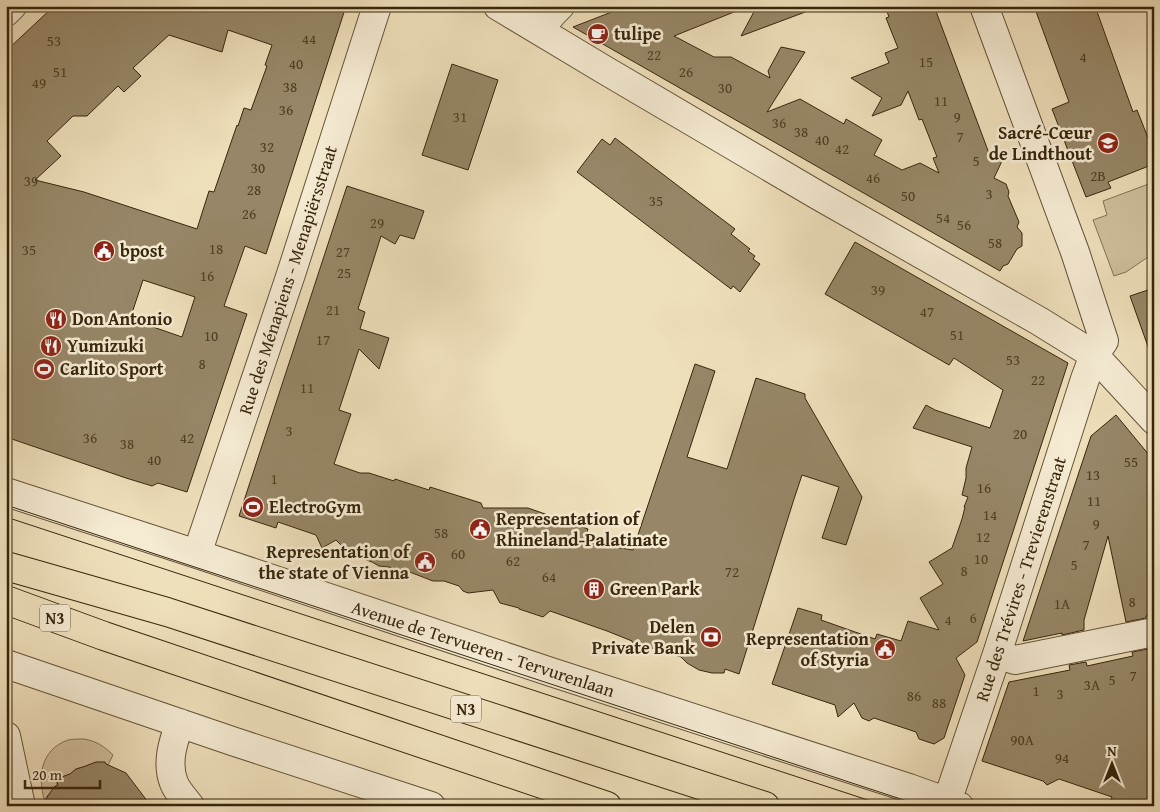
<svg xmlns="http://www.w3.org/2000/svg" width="1160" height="812" viewBox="0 0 1160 812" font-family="'Gentium Book Plus',serif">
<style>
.green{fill:#d0c09e;stroke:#847355}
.building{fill:#978768;stroke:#37260c;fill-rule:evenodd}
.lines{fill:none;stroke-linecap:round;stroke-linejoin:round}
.minor-casing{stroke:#655438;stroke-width:30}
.highway-casing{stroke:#37260c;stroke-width:30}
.minor{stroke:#f5ebd3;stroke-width:28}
.highway{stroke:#efe0bc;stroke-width:28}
.tram{stroke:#37260c;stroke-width:1}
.labels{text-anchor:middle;stroke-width:5;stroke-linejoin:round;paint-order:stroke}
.number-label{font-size:15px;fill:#4f3e23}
.shield{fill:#f5ebd3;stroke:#706148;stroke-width:1}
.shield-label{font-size:16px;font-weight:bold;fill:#37260c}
.poi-label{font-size:18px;font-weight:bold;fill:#37260c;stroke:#f5ebd3;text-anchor:start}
.street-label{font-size:18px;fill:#37260c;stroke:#f5ebd3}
</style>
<rect width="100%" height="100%" fill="#efe0bc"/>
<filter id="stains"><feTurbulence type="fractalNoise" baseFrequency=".004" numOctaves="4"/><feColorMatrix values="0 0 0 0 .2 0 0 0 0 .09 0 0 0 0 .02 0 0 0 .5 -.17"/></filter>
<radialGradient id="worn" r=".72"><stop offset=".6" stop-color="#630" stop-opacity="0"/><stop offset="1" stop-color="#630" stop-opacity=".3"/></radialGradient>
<!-- green -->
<path class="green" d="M1154,182v71l-28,19 -12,4 -21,-56 14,-5 -4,-14z
M84,739c12,2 20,7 29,16l-5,10 -11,-3 -14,5 -7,2 -6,5 -13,5v6l-5,3 1,3 -6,5 -1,9c-9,-25 -7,-55 22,-65 5,-1 10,-1 16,-1z"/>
<!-- building -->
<path class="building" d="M54,6h292l-80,248 -21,-8 -21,60 23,8 -60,178 -29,-9 -6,3 -26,-8 -120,-41v-193l3,-9 -3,-2v-182zM228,30l44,15 -7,20 2,1 -16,44 -7,-2 -6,18 -1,-1 -23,67 -5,-1 -12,38 -113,-37 -49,-12 26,-24 -14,-15 26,-25h14l31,-30 6,6 17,-16 -8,-8 36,-33 53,17zM143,280l52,17 -13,40 -52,-18z
M627,6h117v2l-70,28 40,21h17l39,21 -2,-7 13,-24 24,5 -38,60 33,-13 44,25 2,-5 36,21 -8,15 28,15 18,-7 19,10 -6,-15 4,-1 -15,-38 -3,1 -11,-29 -7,14 -29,11 10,-18 -31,-20 38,-15 -4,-10 13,-5 -12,-30 3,-1 -4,-11h49l56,150 12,5 -8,17 12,6 3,8 -1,4 11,26 -2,5 5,6v13l-5,3 -9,15 -5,2 -3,5 -427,-244z
M757,6h58l1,2 -75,28z
M1034,6h61l38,106 4,-2 17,43v11l-46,18 3,6 -25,9 -34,-88 17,-7z
M452,64l46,16 -30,90 -46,-15z
M615,138l120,91 -4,5 19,15 -2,2 7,5 -2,3 7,5 -20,28 -7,-6 -2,3 -154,-117 25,-33 8,6z
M347,186l77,25 -10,28 -14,-4 -5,9 -14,-8 -23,73 7,3 -5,17 29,9 -10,31 -20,-20 -20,61 12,4 -17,50 26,9h9l25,8 1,-2 34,11 1,-3 51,16 2,5h45l60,21 -4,13 49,8 62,-186 20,7 -28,86 40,12 29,-91 49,16v4l57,99 -16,48 -24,-7 17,-51 -37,-12 -8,24 -55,175 -14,-5 -1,4h-12l-13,-3 -12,-7 -6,-6 -49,-15v-1l-25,-10 -57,-20 -7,6 -24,-8v-1l-19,-5 -7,-13 -25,3 -5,-2 -4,-5 -15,-5h-11l-26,-10 -1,3 -9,-2 -8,-5 -10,-1 -7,-4 -22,-8 -14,-14 -14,8 -6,-13 -38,-13 -2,6 -37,-12z
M855,242l213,121 -91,279 -21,16 9,17 -21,63 -10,6 -15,-5 -3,-7 -42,-14 -5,3 -7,-3 -8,-15 -16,14 -3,-12 -63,-21 26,-76 24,7 -1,5 54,19 2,-5 24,7 7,-20 31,9 -19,-32 23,-14 -14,-22 23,-14 10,-29 3,-12h-1l4,-10 -6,-2 4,-17v-10l6,-21 -59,-19 13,-23 9,5 55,18 13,-38 -49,-32 -5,7 -124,-71z
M1154,288v67h-3l-21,-59z
M1116,415l38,46v154l-8,1v2l-20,4 -18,-86 -24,84v10l-22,5v-2l-39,8 68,-205z
M1153,648l1,158h-26l-17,-6 1,-3 -53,-18 -12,6 -4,-4 -61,-20 27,-79 61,-12 -1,-5 17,-3 1,4 46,-10 -1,-4z
M96,762h9l1,2 20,9 25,33h-110l13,-19 4,-2 -2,-6 14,-5 6,-5 7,-2z"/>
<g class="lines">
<!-- minor casing -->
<g class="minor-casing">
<path id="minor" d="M498,6l105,63 216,127 220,125 55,34 60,65
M6,12l6,-6
M539,30l14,-17 7,-7
M6,492l191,62 354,118 358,116 50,18
M197,554l94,-280 86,-268
M997,654l18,6 139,-28
M6,664l229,78 196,64
M180,723c-7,19 -14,40 -6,60 3,8 11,16 16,23
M6,736l15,70
M947,802l50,-148 88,-275 9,-24 10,-14 -29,-89 -91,-246"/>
</g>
<!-- highway casing -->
<g class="highway-casing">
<path id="highway" d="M6,566l161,46 598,194
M6,600l98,36 503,170"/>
</g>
<!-- minor -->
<use href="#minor" class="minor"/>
<!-- highway -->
<use href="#highway" class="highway"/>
<!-- tram -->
<path class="tram" d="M6,505l916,301
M6,517l880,289"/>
</g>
<!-- icons -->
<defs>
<g id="cafe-disc" transform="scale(1.125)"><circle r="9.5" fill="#8f2418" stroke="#f5ebd3"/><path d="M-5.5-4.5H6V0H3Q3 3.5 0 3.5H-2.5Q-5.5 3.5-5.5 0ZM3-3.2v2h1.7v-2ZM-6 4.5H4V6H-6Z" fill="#fff"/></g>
<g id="school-disc" transform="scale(1.125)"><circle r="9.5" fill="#8f2418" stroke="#f5ebd3"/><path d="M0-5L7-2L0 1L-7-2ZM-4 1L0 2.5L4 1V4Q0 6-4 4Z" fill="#fff"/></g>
<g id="civic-disc" transform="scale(1.125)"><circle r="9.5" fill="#8f2418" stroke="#f5ebd3"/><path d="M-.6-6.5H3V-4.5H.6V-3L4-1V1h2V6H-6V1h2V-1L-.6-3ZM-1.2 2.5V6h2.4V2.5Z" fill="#fff"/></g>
<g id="restaurant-disc" transform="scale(1.125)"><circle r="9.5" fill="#8f2418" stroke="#f5ebd3"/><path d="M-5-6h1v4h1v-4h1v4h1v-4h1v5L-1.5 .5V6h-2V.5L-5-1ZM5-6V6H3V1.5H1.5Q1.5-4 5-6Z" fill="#fff"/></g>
<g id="stadium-disc" transform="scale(1.125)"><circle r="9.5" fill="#8f2418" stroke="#f5ebd3"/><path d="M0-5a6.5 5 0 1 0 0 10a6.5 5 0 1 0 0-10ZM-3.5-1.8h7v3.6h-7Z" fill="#fff"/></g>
<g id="building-disc" transform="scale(1.125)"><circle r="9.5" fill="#8f2418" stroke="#f5ebd3"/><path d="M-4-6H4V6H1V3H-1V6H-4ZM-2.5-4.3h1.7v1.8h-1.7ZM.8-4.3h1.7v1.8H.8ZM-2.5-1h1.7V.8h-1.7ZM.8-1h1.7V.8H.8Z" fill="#fff"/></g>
<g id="bank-disc" transform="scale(1.125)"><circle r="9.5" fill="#8f2418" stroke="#f5ebd3"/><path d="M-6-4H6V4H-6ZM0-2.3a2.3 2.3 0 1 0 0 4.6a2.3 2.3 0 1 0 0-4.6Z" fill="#fff"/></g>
</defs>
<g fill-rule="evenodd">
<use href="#cafe-disc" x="598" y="34"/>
<use href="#school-disc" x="1108" y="143"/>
<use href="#civic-disc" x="104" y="251"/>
<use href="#restaurant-disc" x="56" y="319"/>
<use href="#restaurant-disc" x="51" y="346"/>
<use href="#stadium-disc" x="44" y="369"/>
<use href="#stadium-disc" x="253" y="507"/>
<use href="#civic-disc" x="480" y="529"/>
<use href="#civic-disc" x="425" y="562"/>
<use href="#building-disc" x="594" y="589"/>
<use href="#bank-disc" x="711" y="637"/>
<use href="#civic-disc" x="885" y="649"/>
</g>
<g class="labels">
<!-- number labels -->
<g class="number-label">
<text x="309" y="44">44</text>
<text x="54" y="46">53</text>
<text x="654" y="60">22</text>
<text x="1083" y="62">4</text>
<text x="926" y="67">15</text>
<text x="296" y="69">40</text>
<text x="60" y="77">51</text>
<text x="686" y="77">26</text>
<text x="39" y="88">49</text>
<text x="290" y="92">38</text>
<text x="725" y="93">30</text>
<text x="941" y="106">11</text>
<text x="286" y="115">36</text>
<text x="460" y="122">31</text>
<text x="957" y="122">9</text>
<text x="779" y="128">36</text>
<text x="801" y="137">38</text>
<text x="960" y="142">7</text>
<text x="822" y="145">40</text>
<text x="267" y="152">32</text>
<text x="842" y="154">42</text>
<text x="976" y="166">5</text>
<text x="258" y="173">30</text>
<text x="1098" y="181">2B</text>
<text x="873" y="183">46</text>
<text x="31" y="186">39</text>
<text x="254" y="195">28</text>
<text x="989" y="199">3</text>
<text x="908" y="201">50</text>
<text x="656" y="206">35</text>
<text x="249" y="219">26</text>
<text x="943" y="223">54</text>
<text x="377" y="228">29</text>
<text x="964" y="230">56</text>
<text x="995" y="248">58</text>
<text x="216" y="254">18</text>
<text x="29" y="255">35</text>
<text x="343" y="257">27</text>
<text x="344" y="278">25</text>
<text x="207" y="281">16</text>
<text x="878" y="295">39</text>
<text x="333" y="315">21</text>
<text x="927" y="317">47</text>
<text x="957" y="340">51</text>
<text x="211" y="341">10</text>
<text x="323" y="345">17</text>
<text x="1013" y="365">53</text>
<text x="202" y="369">8</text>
<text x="1038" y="385">22</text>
<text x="307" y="393">11</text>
<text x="289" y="436">3</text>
<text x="1020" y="439">20</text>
<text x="90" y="443">36</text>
<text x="187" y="443">42</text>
<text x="127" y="449">38</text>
<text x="154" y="465">40</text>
<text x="1131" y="467">55</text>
<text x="1093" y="480">13</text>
<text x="274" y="484">1</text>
<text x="984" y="493">16</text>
<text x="1094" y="506">11</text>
<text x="990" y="520">14</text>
<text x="1096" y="529">9</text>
<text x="441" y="538">58</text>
<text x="983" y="542">12</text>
<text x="1086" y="550">7</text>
<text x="458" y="559">60</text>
<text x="981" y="564">10</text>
<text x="513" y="566">62</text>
<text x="1074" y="570">5</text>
<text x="964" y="576">8</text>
<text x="732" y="577">72</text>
<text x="549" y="582">64</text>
<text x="1132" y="607">8</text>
<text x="1062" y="609">1A</text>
<text x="973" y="623">6</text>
<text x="948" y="625">4</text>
<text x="1133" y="681">7</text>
<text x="1112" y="685">5</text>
<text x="1092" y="690">3A</text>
<text x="1036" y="696">1</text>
<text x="1060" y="699">3</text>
<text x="914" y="701">86</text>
<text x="939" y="708">88</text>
<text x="1022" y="745">90A</text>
<text x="1062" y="763">94</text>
</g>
<!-- shield labels -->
<g class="shield">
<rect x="40" y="604.5" width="30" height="27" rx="4"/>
<rect x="451" y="695.5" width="30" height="27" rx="4"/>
</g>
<g class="shield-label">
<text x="55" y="624">N3</text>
<text x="466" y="715">N3</text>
</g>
<!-- poi labels -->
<g class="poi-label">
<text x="614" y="40">tulipe</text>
<text x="1092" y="139" text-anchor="end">Sacré-Cœur<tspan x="1092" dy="21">de Lindthout</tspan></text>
<text x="120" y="257">bpost</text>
<text x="72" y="325">Don Antonio</text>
<text x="67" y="352">Yumizuki</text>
<text x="60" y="375">Carlito Sport</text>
<text x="269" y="513">ElectroGym</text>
<text x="496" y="525">Representation of<tspan x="496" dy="21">Rhineland-Palatinate</tspan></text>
<text x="409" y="558" text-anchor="end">Representation of<tspan x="409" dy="21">the state of Vienna</tspan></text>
<text x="610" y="595">Green Park</text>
<text x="695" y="633" text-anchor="end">Delen<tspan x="695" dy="21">Private Bank</tspan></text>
<text x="869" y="645" text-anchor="end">Representation<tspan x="869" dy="21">of Styria</tspan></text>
</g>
<!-- street labels -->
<g class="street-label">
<text transform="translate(288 280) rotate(-72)" y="6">Rue des Ménapiens - Menapiërsstraat</text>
<text transform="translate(1021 579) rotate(-72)" y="6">Rue des Trévires - Trevierenstraat</text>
<text transform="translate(483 649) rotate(18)" y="6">Avenue de Tervueren - Tervurenlaan</text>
</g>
</g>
<!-- margin -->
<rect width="1160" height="812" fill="none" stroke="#efe0bc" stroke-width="25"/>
<rect x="8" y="8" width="1145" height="797" fill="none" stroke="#37260c" stroke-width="2.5"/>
<rect x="12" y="12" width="1135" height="787" fill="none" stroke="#37260c"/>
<!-- north arrow -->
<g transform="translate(1112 764)" stroke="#f5ebd3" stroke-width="4" paint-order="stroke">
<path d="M0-4L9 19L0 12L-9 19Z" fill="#37260c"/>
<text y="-8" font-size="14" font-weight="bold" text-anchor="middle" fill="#37260c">N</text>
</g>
<!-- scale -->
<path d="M25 780v8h75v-8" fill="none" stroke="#37260c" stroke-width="2.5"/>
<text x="32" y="780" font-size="15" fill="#37260c" stroke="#f5ebd3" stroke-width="4" paint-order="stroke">20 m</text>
<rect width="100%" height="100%" filter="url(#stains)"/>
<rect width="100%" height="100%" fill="url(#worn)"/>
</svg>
